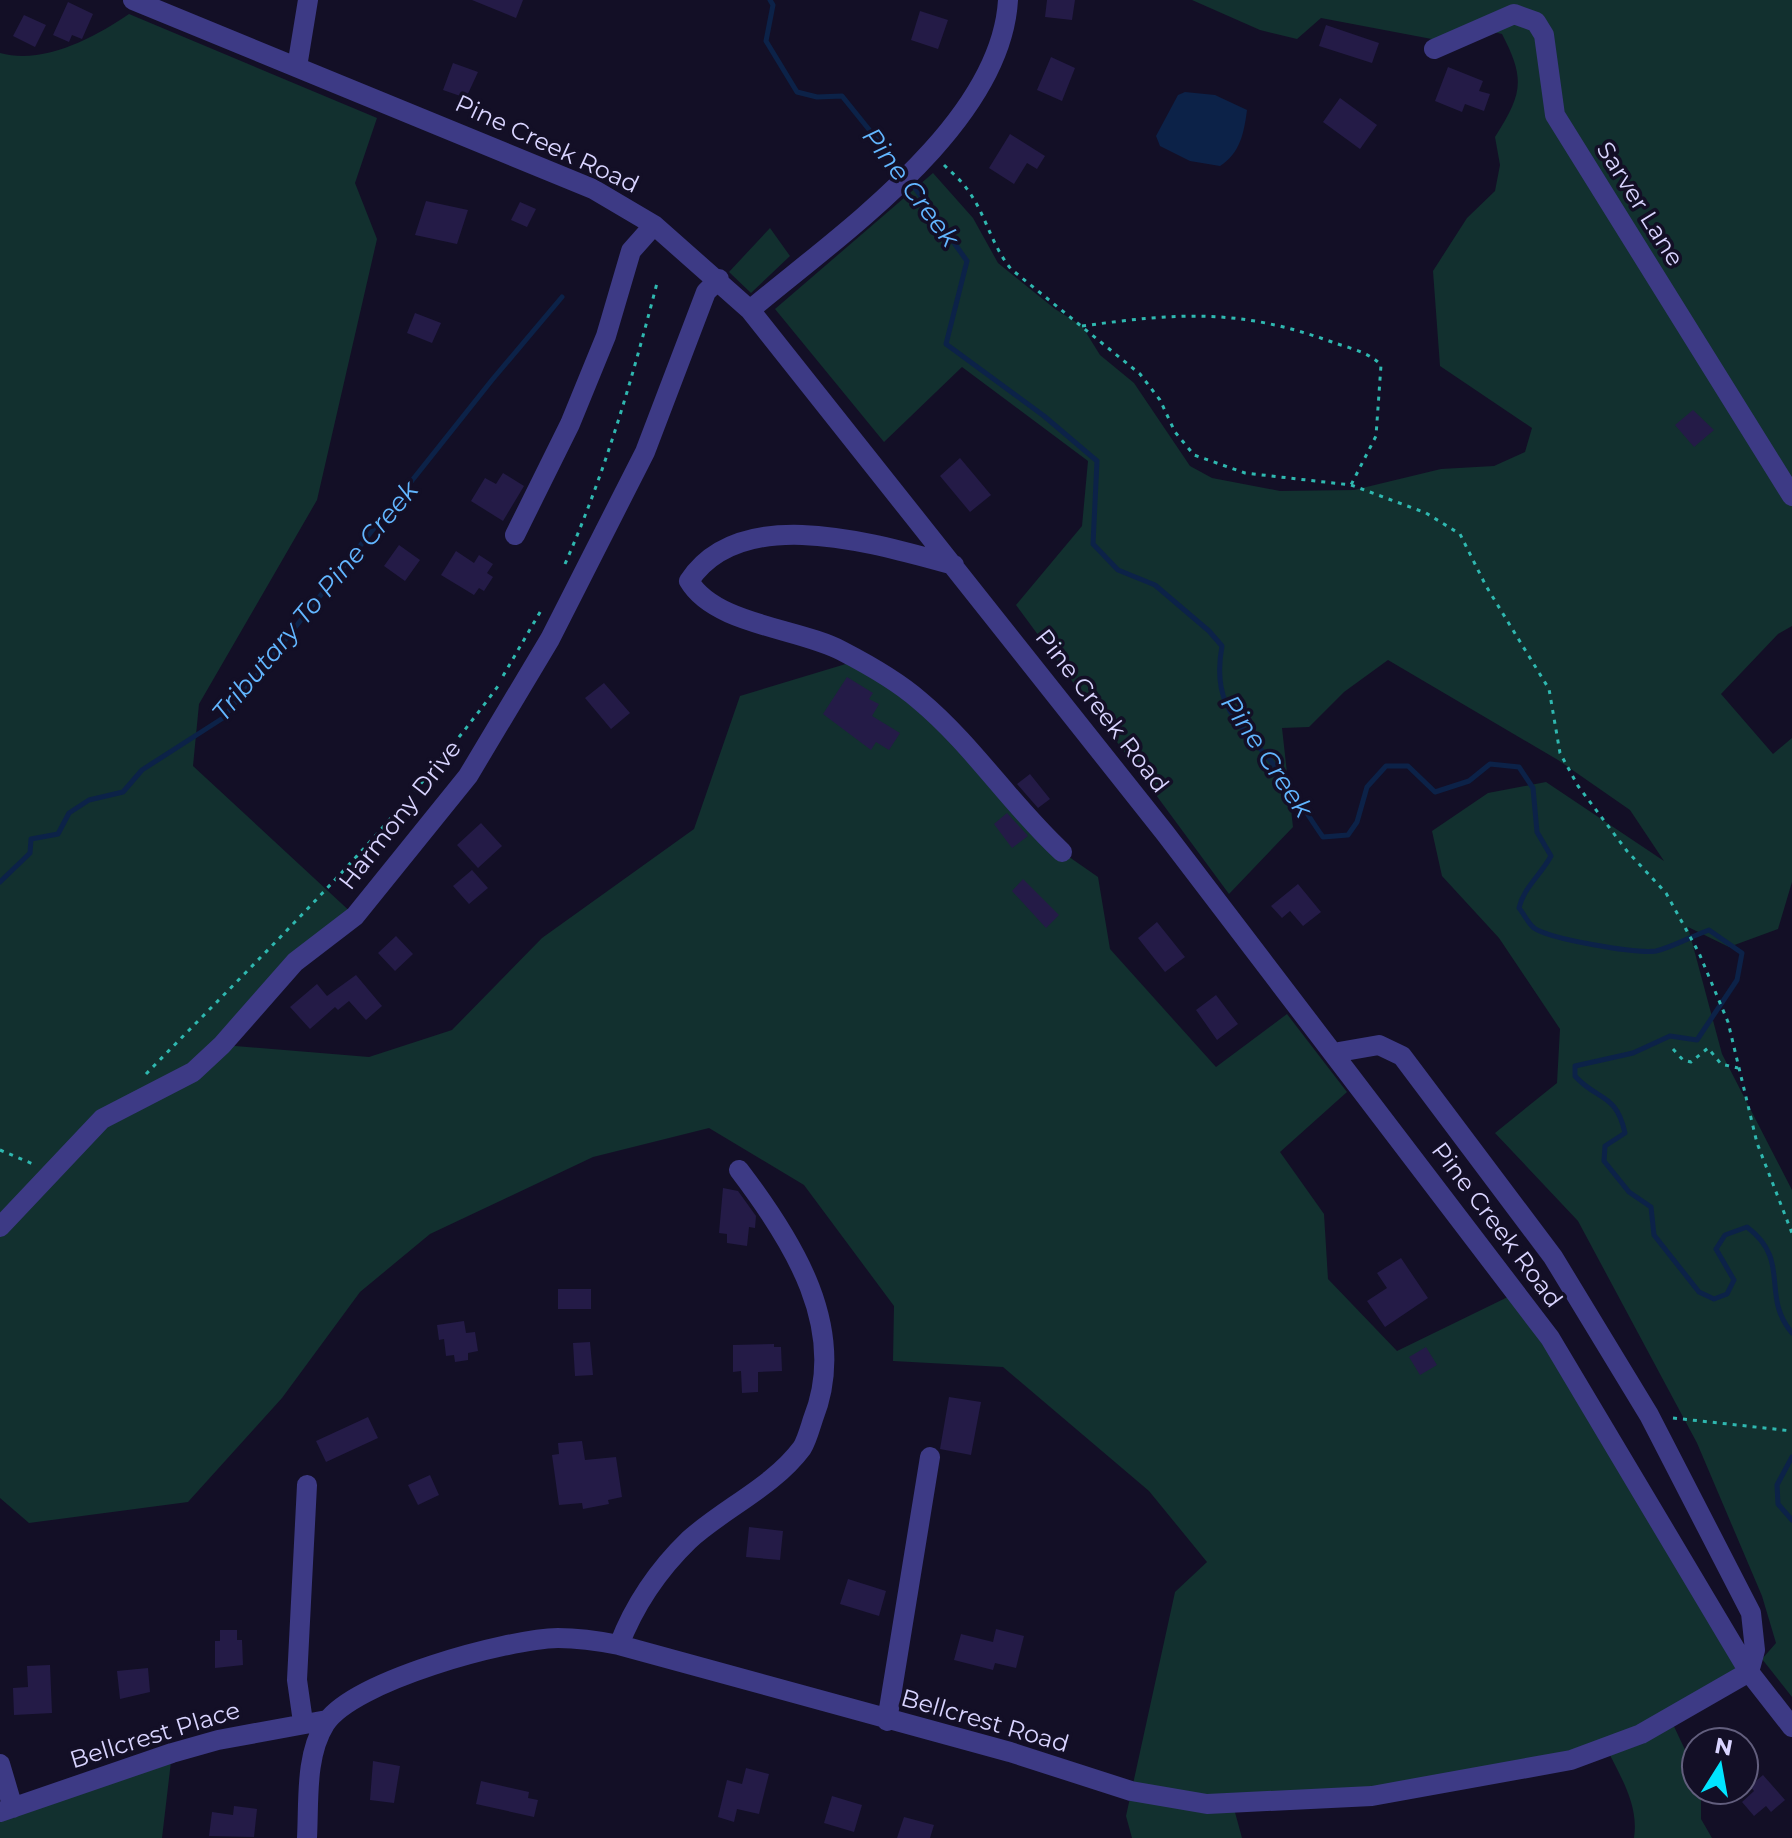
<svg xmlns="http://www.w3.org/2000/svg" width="1792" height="1838" viewBox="0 0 1792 1838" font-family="Montserrat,sans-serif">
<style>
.green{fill:#12302f}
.water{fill:#0c2248}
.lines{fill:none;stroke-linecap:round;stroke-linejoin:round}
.stream{stroke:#0c2248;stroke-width:5}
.building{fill:#241b47}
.path{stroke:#2fb8b0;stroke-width:3;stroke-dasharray:4 6;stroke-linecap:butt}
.minor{stroke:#3d3a85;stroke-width:20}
.labels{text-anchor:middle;stroke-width:7;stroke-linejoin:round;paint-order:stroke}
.street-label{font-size:24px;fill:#d9d4ff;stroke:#130f26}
.water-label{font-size:26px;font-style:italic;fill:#62b6ff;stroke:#130f26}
</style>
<rect width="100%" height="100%" fill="#130f26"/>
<!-- green -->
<path class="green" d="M1192,0h600v626l-14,8 -57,60 52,60 19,-16v144l-14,47 -49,18 -41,-20 34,127 70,136v507l-30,-38 14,-16 -14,-47 -65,-153 -119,-222 -83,-88 62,-50 3,-54 -61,-91 -57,-62 -10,-45 56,-38 58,-11 118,79 -34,-51 -72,-50 -170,-100 -44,32 -35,35 -27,1 11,99 -64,67 -213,-289 66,-79 6,-65 -126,-94 -78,75 -109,-133 158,-136 40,45 25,45 57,46 27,17 18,29 34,28 56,83 22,12 68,13 74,-1 87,-21 53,-3 31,-14 7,-24 -92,-62 -7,-95 34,-53 28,-27 5,-26 -5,-28c27,-43 31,-57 7,-103l-29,-7 -36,13 -116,-22 -24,21 -37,-9z
M129,14l248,104 -22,65 22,56 -60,261 -118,204 -6,62 162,150 -132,129 146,12 83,-27 90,-92 152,-109 46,-133 119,-36 23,12 180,180 36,25 12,72 106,118 71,-53 60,78 -67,60 44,62 4,65 69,72 119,-58 233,379 -79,46 26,55v17h5v29l11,19h-78c5,-33 -13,-60 -27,-89l-36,11 -338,45 9,33h-110l-6,-22 49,-224 32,-30 -58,-71 -146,-124 -110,-6 1,-55 -90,-121 -95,-57 -116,29 -163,77 -70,58 -78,106 -94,104 -159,21 -29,-25v-1445c43,12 94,-15 129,-39z
M770,228l20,28 -39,37 -22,-21z
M172,1753l-10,85h-162v-26z"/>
<!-- water -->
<path class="water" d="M1185,92l30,3 32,15c-3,23 -7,43 -27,56l-30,-5 -30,-15 -4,-10 22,-41z"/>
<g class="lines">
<!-- stream -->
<path class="stream" d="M770,0l3,5 -7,36 31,51 20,5 25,-1 62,77
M910,181l57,80 -21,83 98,72 53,45 -4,83 25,26 37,15 54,46 13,15c-12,65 22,79 56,124 16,21 29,45 45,67l25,-2 9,-13 10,-35 19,-21h22l27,26 34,-11 21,-17 29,3 14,21 4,44 14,24c-11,20 -27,31 -32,52 5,6 9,15 15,20 15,11 103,26 122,23 17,-4 36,-15 53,-21l33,23 -5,27 -40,60 -27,-4 -37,17 -58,13v10c22,25 41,16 50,57l-20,13 -1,15 25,31 22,15 3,28 45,57 15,7 13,-5 7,-14 -18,-31 9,-14 22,-8c45,34 13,68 45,106
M0,882l30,-29 1,-14 27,-5 11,-21 20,-13 34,-8 19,-22 81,-52 269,-338 70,-83
M1792,1457l-15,28 1,19 14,16"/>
</g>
<!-- building -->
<path class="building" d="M472,0h51l-7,18z
M1047,0h28l-3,20 -27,-3z
M68,2l25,12 -11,25 -10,-4 -3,7 -16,-7z
M920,11l28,9 -10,29 -27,-9z
M24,15l22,10 -11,22 -22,-11z
M1326,25l53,18 -7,20 -53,-17z
M1051,57l24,11 -13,33 -25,-11z
M453,63l25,9 -12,26 -23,-8z
M1448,67l35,14 -4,10 11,3 -6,17 -19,-7 -3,8 -27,-11z
M1340,98l37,27 -17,24 -37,-27z
M1010,134l35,22 -8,13 -10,-6 -13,21 -25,-16z
M426,201l42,9 -11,34 -42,-9z
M520,202l16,7 -9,18 -16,-7z
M415,313l26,10 -9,20 -25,-10z
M1693,410l21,20 -20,17 -19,-22z
M960,458l31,37 -21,17 -30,-36z
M503,473l21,13 -21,35 -32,-20 14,-23 11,6z
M399,545l21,15 -15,21 -21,-15z
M456,551l18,12 5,-8 14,9 -6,9 6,4 -9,14 -5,-3 -5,7 -33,-20z
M847,677l26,16 -4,6 10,5 -7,12 28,17 -11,17 -13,-8 -5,8 -48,-36z
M604,683l26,30 -19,16 -26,-31z
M1030,774l20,25 -12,9 -21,-24z
M1007,813l21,23 -16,12 -18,-24z
M481,823l21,23 -24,22 -21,-23z
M472,870l16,18 -19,16 -16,-18z
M1023,879l36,36 -13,13 -34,-37z
M1298,884l23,28 -18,14 -13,-15 -8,7 -11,-12z
M1157,922l28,35 -20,15 -27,-34z
M396,936l17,18 -18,17 -17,-18z
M356,975l26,31 -16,14 -17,-19 -11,9 -3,-3 -25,22 -20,-22 27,-23 10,12z
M1216,995l22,29 -21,16 -21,-30z
M723,1188l15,3 18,25 -1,12 -6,-1 -2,19 -20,-3v-9l-8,-1z
M1401,1258l27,40 -43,29 -18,-26 20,-13 -10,-15z
M558,1289h33v20h-33z
M464,1321l2,12 9,-1 3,19 -10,2v7l-13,2 -1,-7 -8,1 -2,-17 -5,1 -2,-15z
M590,1342l3,33 -18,1 -2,-33z
M774,1344v3h7l1,24 -24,1v20l-16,1 -1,-22 -8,1v-27z
M1426,1347l11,18 -17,10 -11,-18z
M949,1397l32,5 -10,53 -31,-6z
M368,1417l10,21 -52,24 -10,-21z
M582,1441l3,19 31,-3 6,40 -14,3 1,4 -26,5 -1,-6 -23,2 -7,-50 7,-1 -1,-11z
M430,1475l9,20 -21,10 -10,-20z
M749,1527l34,4 -3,29 -34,-3z
M848,1579l38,12 -7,25 -39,-12z
M996,1629l28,7 -8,32 -21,-5 -2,7 -39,-10 7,-26 32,8z
M220,1630h17v10h5l1,25 -28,3v-27h5z
M50,1665l2,48 -38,2 -1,-27 15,-1 -1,-21z
M148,1668l2,24 -30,7 -3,-28z
M373,1761l27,5 -6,37 -24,-3z
M746,1768l23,6 -10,40 -22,-5 -3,13 -16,-5 9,-37 15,4z
M1763,1775l22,25 -14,12 -5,-6 -12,10 -12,-14 12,-11 -4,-5z
M481,1781l48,11 -1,6 10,2 -4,17 -58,-13z
M832,1796l30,9 -8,27 -30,-9z
M234,1806l23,3 -3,28 -45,-1 3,-24 21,3z
M904,1817l30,8 -4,13h-33z"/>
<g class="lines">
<!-- path -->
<path class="path" d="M944,165c8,8 17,15 23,24 19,25 23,54 44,80l129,105 20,26 15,32 19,23 51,18 106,12 75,28 34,21 26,52 63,103 11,64 18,33 49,65 39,42 33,60 29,69 29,121 35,90
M1082,326c96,-13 157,-18 250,16 17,6 37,10 49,23l-5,71 -25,49
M565,564c40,-91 67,-184 92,-281
M503,676l40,-69
M1673,1049l10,11 8,2 17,-14 13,16 17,4
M146,1074c122,-125 248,-246 352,-388
M0,1150l33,14
M1673,1418l119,13"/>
<!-- minor -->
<path class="minor" d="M133,0l460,189 61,36 96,85 415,523 385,505 199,334 43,55
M1434,49l80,-35 22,8 8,13 11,80 237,381
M297,67l11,-67
M750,310c89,-75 251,-185 258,-310
M515,535l55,-111 36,-88 25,-85 23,-26
M954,565c-76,-20 -212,-64 -265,16 26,44 110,47 153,70 27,14 54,29 77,49 54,45 92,105 143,152
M1333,1053l46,-8 23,11 151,201 96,158 102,198 4,37 -6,22
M0,1227l102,-108 91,-47 29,-27 73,-83 60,-46 113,-140 82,-137 95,-187 61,-160 13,-13
M619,1645c15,-39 39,-75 70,-105 35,-32 84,-53 113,-92 5,-8 8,-20 11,-29 36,-90 -20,-178 -74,-249
M887,1721l43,-264
M303,1722l-6,-42 10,-195
M0,1764l13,44
M0,1812l172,-59 46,-13 109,-20
M307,1838c2,-37 -2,-82 18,-114 27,-43 182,-85 233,-86 20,0 41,3 61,7l391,107 121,39 76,13 165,-8 199,-36 70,-26 108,-62"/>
</g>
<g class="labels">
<!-- street labels -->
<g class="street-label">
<text transform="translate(547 144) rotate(25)" y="8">Pine Creek Road</text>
<text transform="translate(1640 204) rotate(58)" y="8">Sarver Lane</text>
<text transform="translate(1102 711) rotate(52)" y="8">Pine Creek Road</text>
<text transform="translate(400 815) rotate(-52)" y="8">Harmony Drive</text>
<text transform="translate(1497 1225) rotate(53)" y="8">Pine Creek Road</text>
<text transform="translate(985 1721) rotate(16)" y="8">Bellcrest Road</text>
<text transform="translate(155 1735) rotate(-17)" y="8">Bellcrest Place</text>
</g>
<!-- water labels -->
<g class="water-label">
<text transform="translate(911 187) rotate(53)" y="9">Pine Creek</text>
<text transform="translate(315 601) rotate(-50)" y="9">Tributary To Pine Creek</text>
<text transform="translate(1267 756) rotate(56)" y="9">Pine Creek</text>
</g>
</g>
<!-- north arrow -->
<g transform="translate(1720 1766) rotate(11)"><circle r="38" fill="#130f26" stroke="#625e7d" stroke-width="2"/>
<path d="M0-6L14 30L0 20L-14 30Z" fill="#00e5ff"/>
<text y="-12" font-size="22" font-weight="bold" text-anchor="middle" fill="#d9d4ff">N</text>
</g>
</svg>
